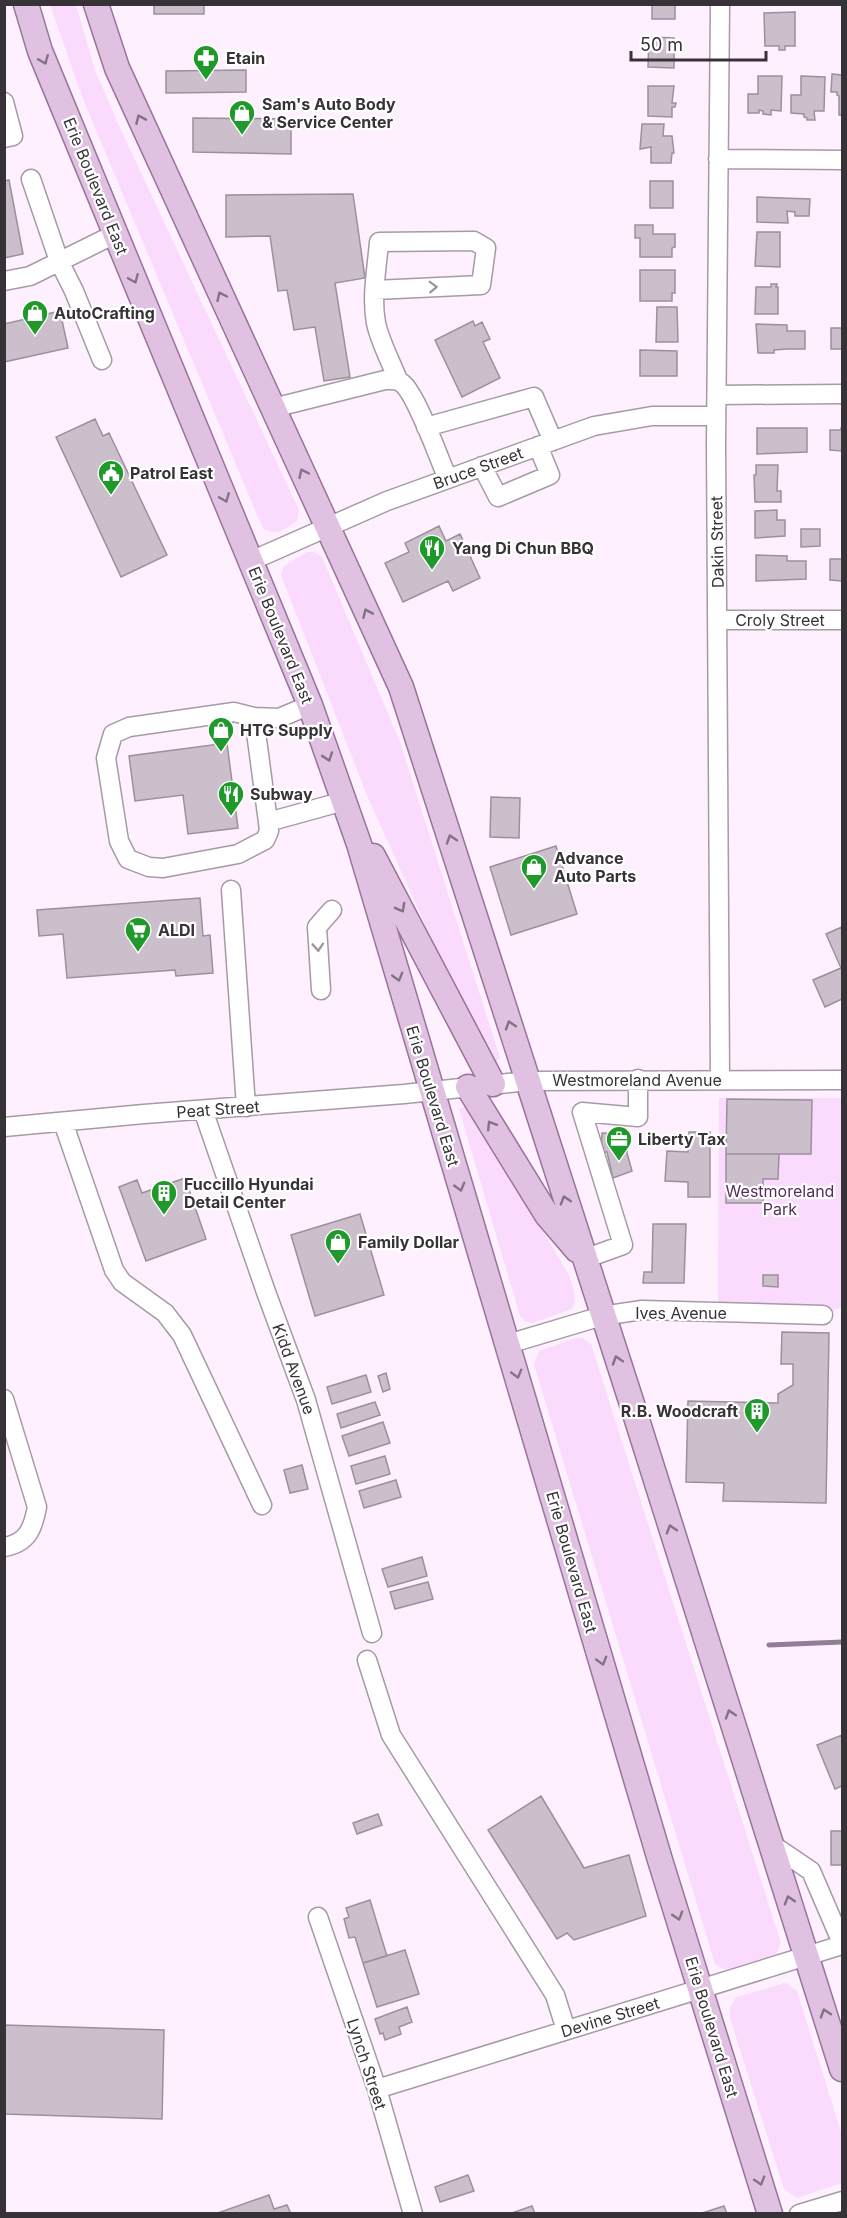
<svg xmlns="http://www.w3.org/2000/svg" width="847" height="2218" viewBox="0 0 847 2218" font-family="Inter,sans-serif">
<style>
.green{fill:#fadafd}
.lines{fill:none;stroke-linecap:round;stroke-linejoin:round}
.stream{stroke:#937c95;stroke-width:5}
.building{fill:#ccbfcc;stroke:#9c909d;stroke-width:1.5}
.minor-casing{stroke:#a69aa7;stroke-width:21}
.major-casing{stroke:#97749a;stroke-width:27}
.minor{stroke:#fff;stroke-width:18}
.major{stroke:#e0c1e2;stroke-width:24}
.oneway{stroke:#837284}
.oneway2{stroke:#9b989b}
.labels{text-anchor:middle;stroke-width:4.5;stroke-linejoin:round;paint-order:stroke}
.poi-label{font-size:16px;font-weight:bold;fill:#373237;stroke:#fff;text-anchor:start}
.street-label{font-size:16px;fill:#373237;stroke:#fff}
.park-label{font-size:16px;fill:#572e5b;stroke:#fff}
</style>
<rect width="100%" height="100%" fill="#fef0fe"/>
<!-- green -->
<path class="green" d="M50,5h26l19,65 25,58 179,382 -2,11c-12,8 -20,15 -34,8l-180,-430z
M307,552h7l8,5 78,185 100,316 -4,4 -7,1 -5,-9 -116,-256 -87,-223 3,-9z
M719,1098h123v210l-11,2 -113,-7z
M463,1107l7,3 99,165c4,13 9,22 3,34l-39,14 -9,-2 -4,-5 -61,-207z
M576,1338h6l9,6 190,599 -5,11 -48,15h-5l-8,-5 -181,-600 5,-13z
M786,1983l11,8 45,144v48l-45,15 -13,-9 -54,-171v-10l6,-11z"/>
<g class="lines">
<!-- stream -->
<path class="stream" d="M769,1645l73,-3"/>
</g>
<!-- building -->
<path class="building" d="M154,4h50v10h-50z
M652,4l23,1v14h-23z
M795,12v34h-10v4h-6v-4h-14l-1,-33z
M649,37l25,1v30l-26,-1z
M246,70v22l-80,1v-22z
M832,74l10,1v40h-3v-19l-2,-1v-3h-6z
M758,76h24l-1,35 -10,-1v5l-8,-1v-3l-4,-1v3h-11v-19h10z
M801,76l24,1 -1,34h-10l1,9h-8v-2l-3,-1v-3l-13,-1v-18h10z
M648,86h26l-2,17h4l-1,4h-3v10l-24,-1z
M193,118l98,1v35l-98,-2z
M642,124h22l-1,12h9l2,17h-2l-1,10h-20v-16l-11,2z
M9,180l14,74 -19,4v-77z
M650,181h23v27h-23z
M353,194l12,84 -30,5 15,94 -26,4 -9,-54 -21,3 -7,-40 -9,1 -8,-55 -44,1v-42z
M757,197l53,2 -1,17h-14v-4l-8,-1 1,12 -31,-1z
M635,225h18v9h22v13l-3,1v9h-32v-19h-5z
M757,232h23v35l-25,-1z
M640,270h35v23h-3v8h-32z
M771,284h6l-1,3h2v27h-23l1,-27h15z
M657,307h20l1,35h-22z
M60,311l8,37 -64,14v-38z
M473,321l2,5 7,-4 8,17 -7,3 17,36 -38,19 -27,-57z
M756,324l31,1v6h18v18h-18l-13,1v3h-16z
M831,328h11v23v-2h-11z
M640,350l37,1v25h-37z
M95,419l8,17 6,-3 58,122 -46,22 -65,-140z
M757,428h50v24l-50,2z
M841,428h1v23l-12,-1v-20h11z
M756,465h22l-1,26h4v11h-26l-1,-27h2z
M777,510v10h8v16l-30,2v-27z
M439,526l7,15 14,-7 20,44 -27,13 -5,-10 -45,21 -18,-39 24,-11 -4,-9z
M801,529h19v17l-19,1z
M756,555l31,1v5h19v18l-50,2z
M830,559h12v22l-12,-1z
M227,743l11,85 -50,6 -5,-39 -48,6 -6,-45z
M491,797l29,1 -1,40 -29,-1z
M556,846l21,68 -66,21 -21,-68z
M200,898l3,38 7,-1 3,38 -37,3 -1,-6 -108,8 -4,-44 -24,2 -2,-26z
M842,927v72l-17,8 -12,-27 28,-12 -15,-34z
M727,1099l85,1 -1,54h-85z
M689,1132h21v65h-22v-15l-23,-1 2,-30 21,1z
M602,1133l26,1 -1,19 5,18 -19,7 -6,-26h-6z
M726,1154h53l-1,25h-15v24h-37z
M185,1178l21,61 -60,22 -27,-74 18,-7 5,13z
M360,1214l24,81 -69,21 -24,-81z
M653,1224h33l-2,59h-41l1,-11h8z
M763,1275h15v12l-15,-1z
M782,1332l47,1 -3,170 -103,-2 1,-18 -38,-1 2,-81 90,2v-9l15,-9v-21h-12z
M386,1373l4,16 -7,3 -5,-16z
M366,1375l5,17 -39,12 -5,-17z
M375,1402l5,13 -39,13 -4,-14z
M383,1422l7,21 -41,13 -7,-20z
M385,1456l5,18 -34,10 -5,-18z
M302,1465l6,24 -18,4 -6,-23z
M396,1480l5,17 -37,11 -5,-17z
M422,1557l5,19 -39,11 -6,-18z
M428,1582l5,17 -38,10 -5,-17z
M842,1735v51l-7,3 -18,-44z
M541,1796l43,72 45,-13 17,61 -72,24 -7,-7 -10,6 -69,-109z
M378,1814l4,11 -25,9 -4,-11z
M831,1831h11v34h-11z
M370,1900l17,56 -24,7 -8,-26 -6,1 -5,-19 5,-2 -3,-9z
M405,1950l14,44 -42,13 -14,-44z
M407,2007l5,15 -13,5 2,7 -16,6 -2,-7 -3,1 -5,-15z
M4,2025l160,5 -2,89 -158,-5z
M468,2175l6,16 -34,11 -5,-15z
M269,2195l5,14 13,-4 4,9h-76z
M532,2206l3,8h-26z
M724,2206l3,8h-28z"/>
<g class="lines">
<!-- minor casing -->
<g class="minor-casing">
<path id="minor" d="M4,102l9,34 -9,2
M718,159l124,1
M31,179l28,82 15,30 28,69
M4,281l26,-5 85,-42
M375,290l106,-5 5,-37 -12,-7 -95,1c-2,26 -8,55 -3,81 4,19 15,39 22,57
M717,395l125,-1
M273,408l112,-28c7,0 13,-1 18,4 14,12 36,75 45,95
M426,427l108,-30 19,44
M482,466l16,31 52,-22 -12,-29
M251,561l136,-60 207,-75 58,-10h64
M718,620h124
M254,717l14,105 1,9 -4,9 -27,14 -75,14 -14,-1 -21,-8 -9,-18 -13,-83 7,-24 16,-7 105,-15 20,5 25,1 31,-13
M268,822l76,-21
M231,890l15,217
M321,990l-4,-63 15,-17
M720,1079l-4,-635 4,-440
M203,1110l63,182 40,108 66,233
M63,1122l51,148 8,12 43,31 17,22 80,170
M4,1127l140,-13 260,-20 124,-13 314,-1
M584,1259l39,-14 -41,-133 56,5v-38
M508,1344l94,-28 40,-6 181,5
M4,1399l33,108c-4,21 -9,36 -33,40
M367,1660l24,75 164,260 11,35
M771,1844l40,27 31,72
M318,1917l59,172 36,125
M377,2089l465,-144
M799,2214l43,-13"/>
</g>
<!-- major casing -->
<g class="major-casing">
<path id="major" d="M26,4l14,47 270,654 49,139 301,1016 110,354
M96,4l21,64 284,619 231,717 210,665
M373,856l120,228
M468,1087l79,128 30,35"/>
</g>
<!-- minor -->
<use href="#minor" class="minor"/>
<!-- major -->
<use href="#major" class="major"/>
</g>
<!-- one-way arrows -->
<defs><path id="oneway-chevron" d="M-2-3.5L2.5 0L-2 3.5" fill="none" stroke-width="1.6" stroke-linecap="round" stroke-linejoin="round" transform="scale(1.5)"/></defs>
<g class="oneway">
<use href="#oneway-chevron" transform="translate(44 60) rotate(68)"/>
<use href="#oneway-chevron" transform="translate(140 119) rotate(-114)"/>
<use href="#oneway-chevron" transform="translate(134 279) rotate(67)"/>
<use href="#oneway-chevron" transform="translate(221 296) rotate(-115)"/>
<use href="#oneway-chevron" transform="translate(303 473) rotate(-115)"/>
<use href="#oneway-chevron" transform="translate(225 498) rotate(68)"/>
<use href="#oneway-chevron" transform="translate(367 613) rotate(-114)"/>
<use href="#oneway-chevron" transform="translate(328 757) rotate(71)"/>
<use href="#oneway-chevron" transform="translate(451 839) rotate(-108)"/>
<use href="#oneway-chevron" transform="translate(401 908) rotate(62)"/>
<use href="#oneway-chevron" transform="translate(398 977) rotate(74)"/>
<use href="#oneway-chevron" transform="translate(510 1025) rotate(-108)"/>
<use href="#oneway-chevron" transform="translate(491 1125) rotate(-122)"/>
<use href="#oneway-chevron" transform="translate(460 1187) rotate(74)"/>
<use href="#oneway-chevron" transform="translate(565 1200) rotate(-107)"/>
<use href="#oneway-chevron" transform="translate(617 1360) rotate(-108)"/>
<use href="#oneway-chevron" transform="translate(517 1374) rotate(74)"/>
<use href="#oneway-chevron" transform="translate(671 1529) rotate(-107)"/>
<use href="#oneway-chevron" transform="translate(602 1661) rotate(74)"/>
<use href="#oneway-chevron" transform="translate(730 1714) rotate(-108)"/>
<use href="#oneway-chevron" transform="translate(789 1900) rotate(-107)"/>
<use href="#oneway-chevron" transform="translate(678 1916) rotate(73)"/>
<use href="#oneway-chevron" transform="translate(825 2013) rotate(-108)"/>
<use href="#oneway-chevron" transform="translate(760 2181) rotate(73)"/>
</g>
<g class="oneway2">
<use href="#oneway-chevron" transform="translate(433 287) rotate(-2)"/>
<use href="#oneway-chevron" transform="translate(318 947) rotate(86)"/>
</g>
<!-- icons -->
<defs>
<g id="pharmacy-pin" transform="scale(1.35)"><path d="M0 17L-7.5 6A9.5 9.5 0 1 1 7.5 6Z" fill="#20992b" stroke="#fff"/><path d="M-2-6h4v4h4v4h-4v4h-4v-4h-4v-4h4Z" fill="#fff"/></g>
<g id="shop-pin" transform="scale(1.35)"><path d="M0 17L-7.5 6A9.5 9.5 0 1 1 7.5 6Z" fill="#20992b" stroke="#fff"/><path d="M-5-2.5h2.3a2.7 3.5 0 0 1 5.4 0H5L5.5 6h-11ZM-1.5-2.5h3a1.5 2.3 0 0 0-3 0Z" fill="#fff"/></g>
<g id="civic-pin" transform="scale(1.35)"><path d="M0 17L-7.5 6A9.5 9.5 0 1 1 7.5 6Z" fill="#20992b" stroke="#fff"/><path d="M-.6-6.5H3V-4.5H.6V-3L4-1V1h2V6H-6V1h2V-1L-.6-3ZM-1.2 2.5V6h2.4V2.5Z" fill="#fff"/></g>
<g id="restaurant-pin" transform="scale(1.35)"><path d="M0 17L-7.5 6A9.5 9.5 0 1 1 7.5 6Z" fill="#20992b" stroke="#fff"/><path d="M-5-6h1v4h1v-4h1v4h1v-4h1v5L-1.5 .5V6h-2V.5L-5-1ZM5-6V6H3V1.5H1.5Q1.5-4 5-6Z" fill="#fff"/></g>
<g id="supermarket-pin" transform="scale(1.35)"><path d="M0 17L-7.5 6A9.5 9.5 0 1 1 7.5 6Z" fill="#20992b" stroke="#fff"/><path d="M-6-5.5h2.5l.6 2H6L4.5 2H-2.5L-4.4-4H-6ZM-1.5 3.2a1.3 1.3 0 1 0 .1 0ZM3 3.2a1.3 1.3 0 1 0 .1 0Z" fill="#fff"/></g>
<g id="office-pin" transform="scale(1.35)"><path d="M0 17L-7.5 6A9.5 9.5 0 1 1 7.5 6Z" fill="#20992b" stroke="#fff"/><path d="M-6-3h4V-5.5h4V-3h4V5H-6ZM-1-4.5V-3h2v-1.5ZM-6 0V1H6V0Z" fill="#fff"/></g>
<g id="building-pin" transform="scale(1.35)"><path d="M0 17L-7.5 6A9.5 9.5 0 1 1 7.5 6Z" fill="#20992b" stroke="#fff"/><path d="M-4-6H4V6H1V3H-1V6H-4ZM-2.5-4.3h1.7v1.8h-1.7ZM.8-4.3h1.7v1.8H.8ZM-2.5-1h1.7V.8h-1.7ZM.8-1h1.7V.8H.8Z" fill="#fff"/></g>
</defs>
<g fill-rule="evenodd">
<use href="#pharmacy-pin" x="206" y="58"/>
<use href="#shop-pin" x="242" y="113"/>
<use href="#shop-pin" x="35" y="313"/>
<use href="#civic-pin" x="111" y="473"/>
<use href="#restaurant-pin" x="432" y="548"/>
<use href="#shop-pin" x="221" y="730"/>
<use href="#restaurant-pin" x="231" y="794"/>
<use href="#shop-pin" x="534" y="867"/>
<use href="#supermarket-pin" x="138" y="930"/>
<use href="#office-pin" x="619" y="1139"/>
<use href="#building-pin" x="164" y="1193"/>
<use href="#shop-pin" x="338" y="1242"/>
<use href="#building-pin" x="757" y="1411"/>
</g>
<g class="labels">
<!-- poi labels -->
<g class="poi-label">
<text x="226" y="64">Etain</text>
<text x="262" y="110">Sam's Auto Body<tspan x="262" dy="18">&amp; Service Center</tspan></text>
<text x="54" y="319">AutoCrafting</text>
<text x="130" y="479">Patrol East</text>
<text x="452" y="554">Yang Di Chun BBQ</text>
<text x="240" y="736">HTG Supply</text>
<text x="250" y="800">Subway</text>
<text x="554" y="864">Advance<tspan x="554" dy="18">Auto Parts</tspan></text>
<text x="158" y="936">ALDI</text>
<text x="638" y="1145">Liberty Tax</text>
<text x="184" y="1190">Fuccillo Hyundai<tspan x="184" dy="18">Detail Center</tspan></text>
<text x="358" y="1248">Family Dollar</text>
<text x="738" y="1417" text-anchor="end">R.B. Woodcraft</text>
</g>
<!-- street labels -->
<g class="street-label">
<text transform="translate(96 186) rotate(68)" y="6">Erie Boulevard East</text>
<text transform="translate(478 468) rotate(-20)" y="6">Bruce Street</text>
<text transform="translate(717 542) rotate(-91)" y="6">Dakin Street</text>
<text x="780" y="626">Croly Street</text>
<text transform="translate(281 635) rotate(68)" y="6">Erie Boulevard East</text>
<text x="637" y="1086">Westmoreland Avenue</text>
<text transform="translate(433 1096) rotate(73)" y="6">Erie Boulevard East</text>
<text transform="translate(218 1109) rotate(-4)" y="6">Peat Street</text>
<text x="681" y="1319">Ives Avenue</text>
<text transform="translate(294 1369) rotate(70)" y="6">Kidd Avenue</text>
<text transform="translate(572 1562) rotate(74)" y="6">Erie Boulevard East</text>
<text transform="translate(610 2017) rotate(-17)" y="6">Devine Street</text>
<text transform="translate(712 2027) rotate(73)" y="6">Erie Boulevard East</text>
<text transform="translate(367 2064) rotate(72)" y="6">Lynch Street</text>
</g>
<!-- park labels -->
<g class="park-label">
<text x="780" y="1197">Westmoreland<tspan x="780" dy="18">Park</tspan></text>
</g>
</g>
<!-- border -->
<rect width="847" height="2218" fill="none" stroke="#373237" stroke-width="12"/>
<!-- scale -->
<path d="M631 51v9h135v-9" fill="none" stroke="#373237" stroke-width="3"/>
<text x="640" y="51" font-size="18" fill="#373237" stroke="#ffffff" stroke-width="4.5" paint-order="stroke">50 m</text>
</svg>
